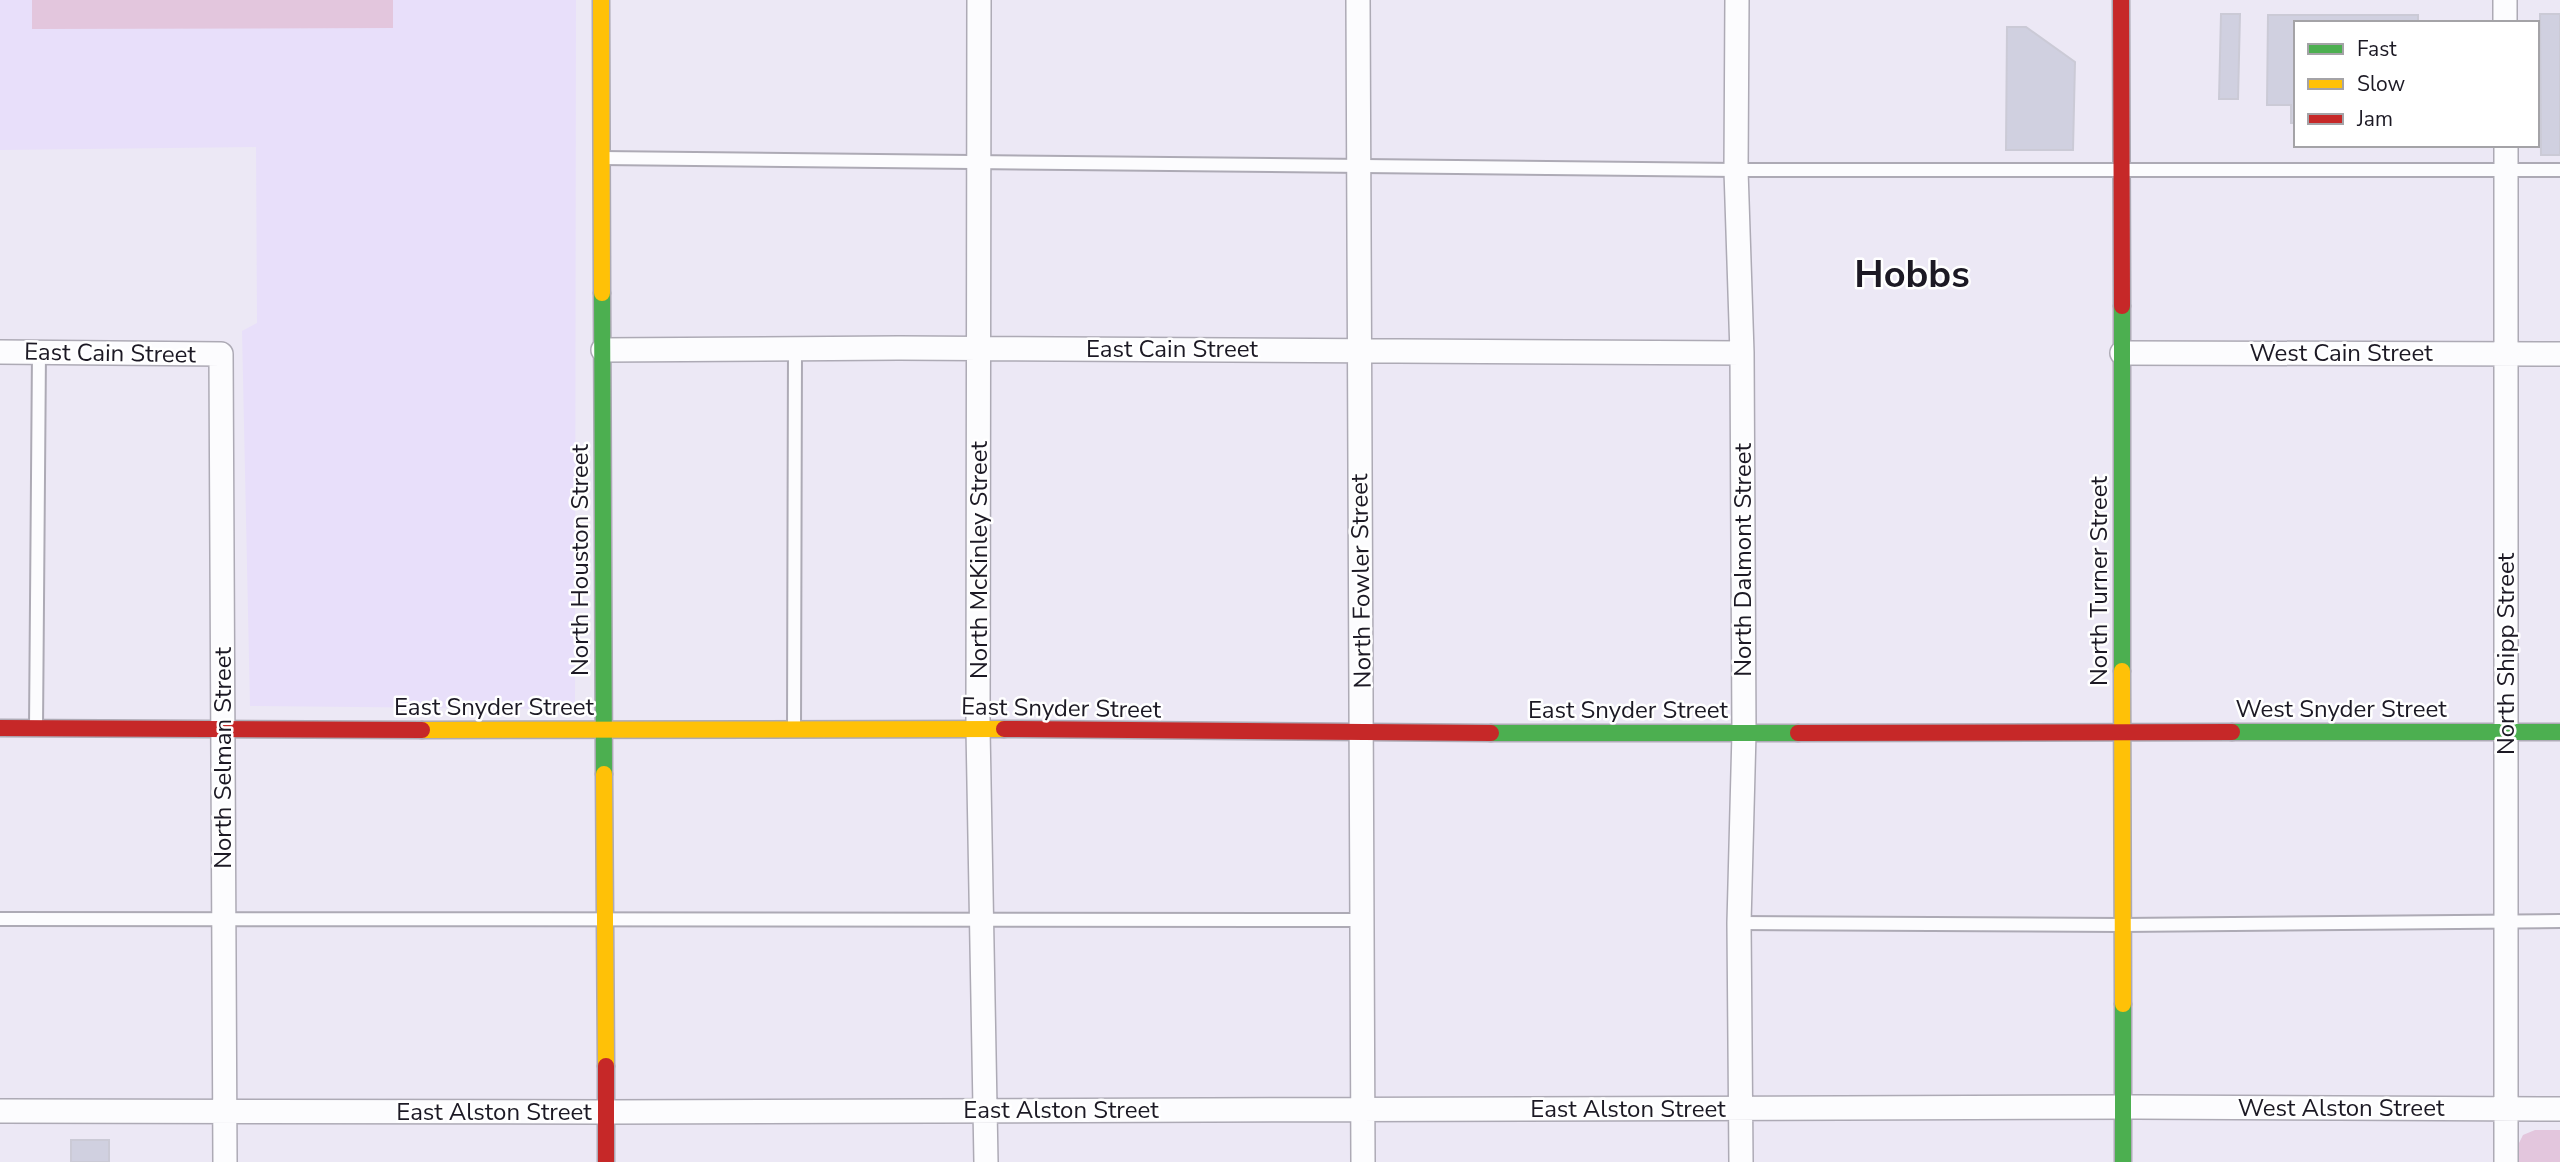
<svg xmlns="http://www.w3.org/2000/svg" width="2560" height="1162" viewBox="0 0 2560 1162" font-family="'Nunito Sans',sans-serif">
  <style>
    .built { fill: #e8dffa }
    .green { fill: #e3c6dd }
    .building { fill: #d0d0e0; stroke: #cbcad6; stroke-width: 2 }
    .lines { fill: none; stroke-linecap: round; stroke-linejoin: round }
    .lane-casing { stroke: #adaab5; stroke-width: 16 }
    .street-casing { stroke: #adaab5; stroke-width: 26 }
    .fast-casing { stroke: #adaab5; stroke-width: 19 }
    .slow-casing { stroke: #adaab5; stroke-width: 19 }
    .jam-casing { stroke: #adaab5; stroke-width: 19 }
    .lane { stroke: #fcfcfe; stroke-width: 12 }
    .street { stroke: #fcfcfe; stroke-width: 23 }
    .fast { stroke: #4caf50; stroke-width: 16 }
    .slow { stroke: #ffc107; stroke-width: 16 }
    .jam { stroke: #c62828; stroke-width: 16 }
    .labels { text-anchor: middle; stroke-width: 5; stroke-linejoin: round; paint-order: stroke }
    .street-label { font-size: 24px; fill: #1c1924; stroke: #fff }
    .town-label { font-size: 38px; font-weight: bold; fill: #1c1924; stroke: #fff }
  </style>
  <rect width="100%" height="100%" fill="#ece8f5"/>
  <path class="built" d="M0,0H576L575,709L250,706L242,331L257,323L256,147L0,150Z"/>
  <path class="green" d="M32,0H393V28L32,29Z
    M2535,1130H2560V1162H2517V1147L2523,1135Z"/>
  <path class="building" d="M2221,14H2240L2238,99H2219Z
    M2540,14H2560V155H2541Z
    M2268,15H2418V23H2296V123H2291V105H2267Z
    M2007,27H2026L2075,62L2073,150H2006Z
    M71,1140H109V1162H71Z"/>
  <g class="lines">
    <g class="lane-casing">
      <path id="lane" d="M602,158L1736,170H2560
        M36,728L39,352
        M794,730L795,348
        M0,919L1362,920
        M1739,923L2122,925L2560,921"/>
    </g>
    <g class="street-casing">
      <path id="street" d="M979,0L978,729L986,1162
        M1358,0L1363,1162
        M1737,0L1736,170L1742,353L1744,733L1739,923L1741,1162
        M2505,0V23
        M2506,145V1162
        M603,350L899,348L1742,353
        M0,352L221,354L225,1162
        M2122,353L2560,354
        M0,1111L605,1112L2136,1107L2560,1109"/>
    </g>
    <g class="fast-casing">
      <path id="fast" d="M602,293L604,774
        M2122,306V671
        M2232,732H2560
        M1491,733H1798
        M2123,1004V1162"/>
    </g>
    <g class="slow-casing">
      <path id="slow" d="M601,0L602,293
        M2122,671L2123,1004
        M422,730L1004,729
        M604,774L606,1066"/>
    </g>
    <g class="jam-casing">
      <path id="jam" d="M2121,0L2122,306
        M0,728L422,730
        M1004,729L1491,733
        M1798,733L2232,732
        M606,1066V1162"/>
    </g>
    <use href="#lane" class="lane"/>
    <use href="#street" class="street"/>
    <use href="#fast" class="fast"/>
    <use href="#slow" class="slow"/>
    <use href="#jam" class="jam"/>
  </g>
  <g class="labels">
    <g class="street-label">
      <text x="1172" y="357">East Cain Street</text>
      <text transform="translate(110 353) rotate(1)" y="8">East Cain Street</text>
      <text x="2341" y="361">West Cain Street</text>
      <text transform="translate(580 560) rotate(-90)" y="8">North Houston Street</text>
      <text transform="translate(979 560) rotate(-90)" y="8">North McKinley Street</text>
      <text transform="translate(1743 560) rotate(-90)" y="8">North Dalmont Street</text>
      <text transform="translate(1361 581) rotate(-91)" y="8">North Fowler Street</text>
      <text transform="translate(2099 581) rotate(-90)" y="8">North Turner Street</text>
      <text transform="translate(2506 654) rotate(-90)" y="8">North Shipp Street</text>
      <text x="494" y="715">East Snyder Street</text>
      <text transform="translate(1061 708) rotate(1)" y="8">East Snyder Street</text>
      <text x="2341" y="717">West Snyder Street</text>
      <text x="1628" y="718">East Snyder Street</text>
      <text transform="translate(223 758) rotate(-90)" y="8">North Selman Street</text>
      <text x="2341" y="1116">West Alston Street</text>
      <text x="1628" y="1117">East Alston Street</text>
      <text x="1061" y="1118">East Alston Street</text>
      <text x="494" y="1120">East Alston Street</text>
    </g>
    <g class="town-label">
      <text x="1912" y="287">Hobbs</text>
    </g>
  </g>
  <rect x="2294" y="21" width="245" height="126" fill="#ffffff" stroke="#a4a3a7" stroke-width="2"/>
  <rect x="2308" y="44" width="35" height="10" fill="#4caf50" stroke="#a4a3a7" stroke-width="2"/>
  <text x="2357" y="56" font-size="21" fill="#1c1924">Fast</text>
  <rect x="2308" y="79" width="35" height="10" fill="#ffc107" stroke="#a4a3a7" stroke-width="2"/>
  <text x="2357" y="91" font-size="21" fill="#1c1924">Slow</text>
  <rect x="2308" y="114" width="35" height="10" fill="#c62828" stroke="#a4a3a7" stroke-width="2"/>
  <text x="2357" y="126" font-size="21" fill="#1c1924">Jam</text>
</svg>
